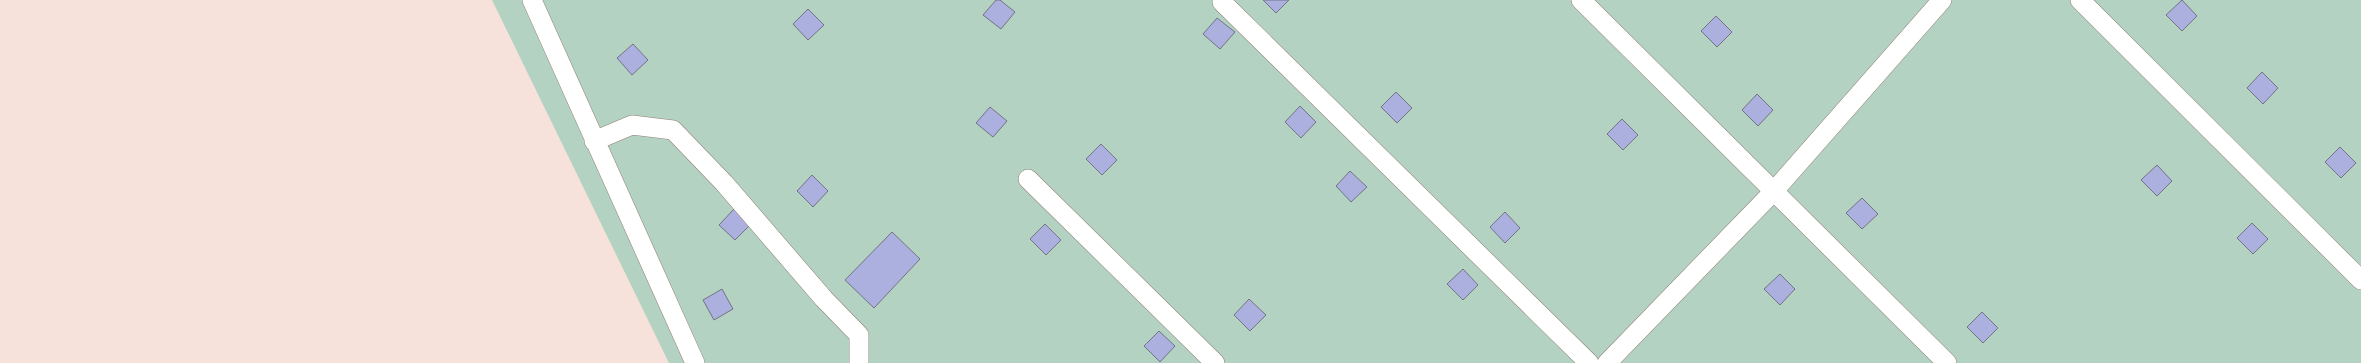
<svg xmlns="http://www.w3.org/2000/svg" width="2361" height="363" viewBox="0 0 2361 363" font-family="Merriweather,serif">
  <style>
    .green { fill: #b3d2c1 }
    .building { fill: #acb0df; stroke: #727383 }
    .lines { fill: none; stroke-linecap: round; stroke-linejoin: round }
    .lane-casing { stroke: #918078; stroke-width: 20 }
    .lane { stroke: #fff; stroke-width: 19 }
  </style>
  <rect width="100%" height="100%" fill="#f6e2da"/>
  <path class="green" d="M492,0H2361V363H669Z"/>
  <path class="building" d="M996,0H1000L1015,12L1001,29L983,15Z
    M1263,0H1289L1276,13Z
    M2182,0L2197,16L2182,31L2166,15Z
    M808,9L824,25L808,40L793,24Z
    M1716,16L1732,32L1717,47L1701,31Z
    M1217,18L1235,32L1220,49L1203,34Z
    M633,44L648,60L632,75L617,58Z
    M2262,72L2278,88L2263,104L2247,88Z
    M1396,92L1412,108L1397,123L1381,107Z
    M1757,94L1773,110L1758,126L1742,110Z
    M1300,106L1316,122L1301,138L1285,122Z
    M990,107L1007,121L993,137L976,123Z
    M1622,119L1638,135L1623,150L1607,134Z
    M1101,144L1117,160L1102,175L1086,159Z
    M2340,147L2356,163L2341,178L2325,162Z
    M2157,165L2172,181L2157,196L2141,180Z
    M1350,171L1367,187L1351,202L1336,186Z
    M812,175L828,191L813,207L797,191Z
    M1862,198L1878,214L1862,229L1846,213Z
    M734,209L750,225L735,240L719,225Z
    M1505,212L1520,228L1505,243L1490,227Z
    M2252,223L2268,239L2253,254L2237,238Z
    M1045,224L1061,240L1046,255L1030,239Z
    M892,232L920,259L874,308L845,280Z
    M1463,269L1478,285L1463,300L1447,284Z
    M1780,274L1795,289L1780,305L1764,289Z
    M722,289L733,309L714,320L703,300Z
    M1249,299L1266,315L1250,331L1234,315Z
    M1982,312L1998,328L1983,343L1967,327Z
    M1159,331L1175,346L1160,362L1144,346Z"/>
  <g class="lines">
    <g class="lane-casing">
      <path id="lane" d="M532,0L695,363
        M1581,0L1947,363
        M2080,0L2361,280
        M1222,2L1589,363
        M594,141L632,125L673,130L724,183L824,299L859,335V363
        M1028,179L1215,363
        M1607,363L1774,191L1942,0"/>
    </g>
    <use href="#lane" class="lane"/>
  </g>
</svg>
